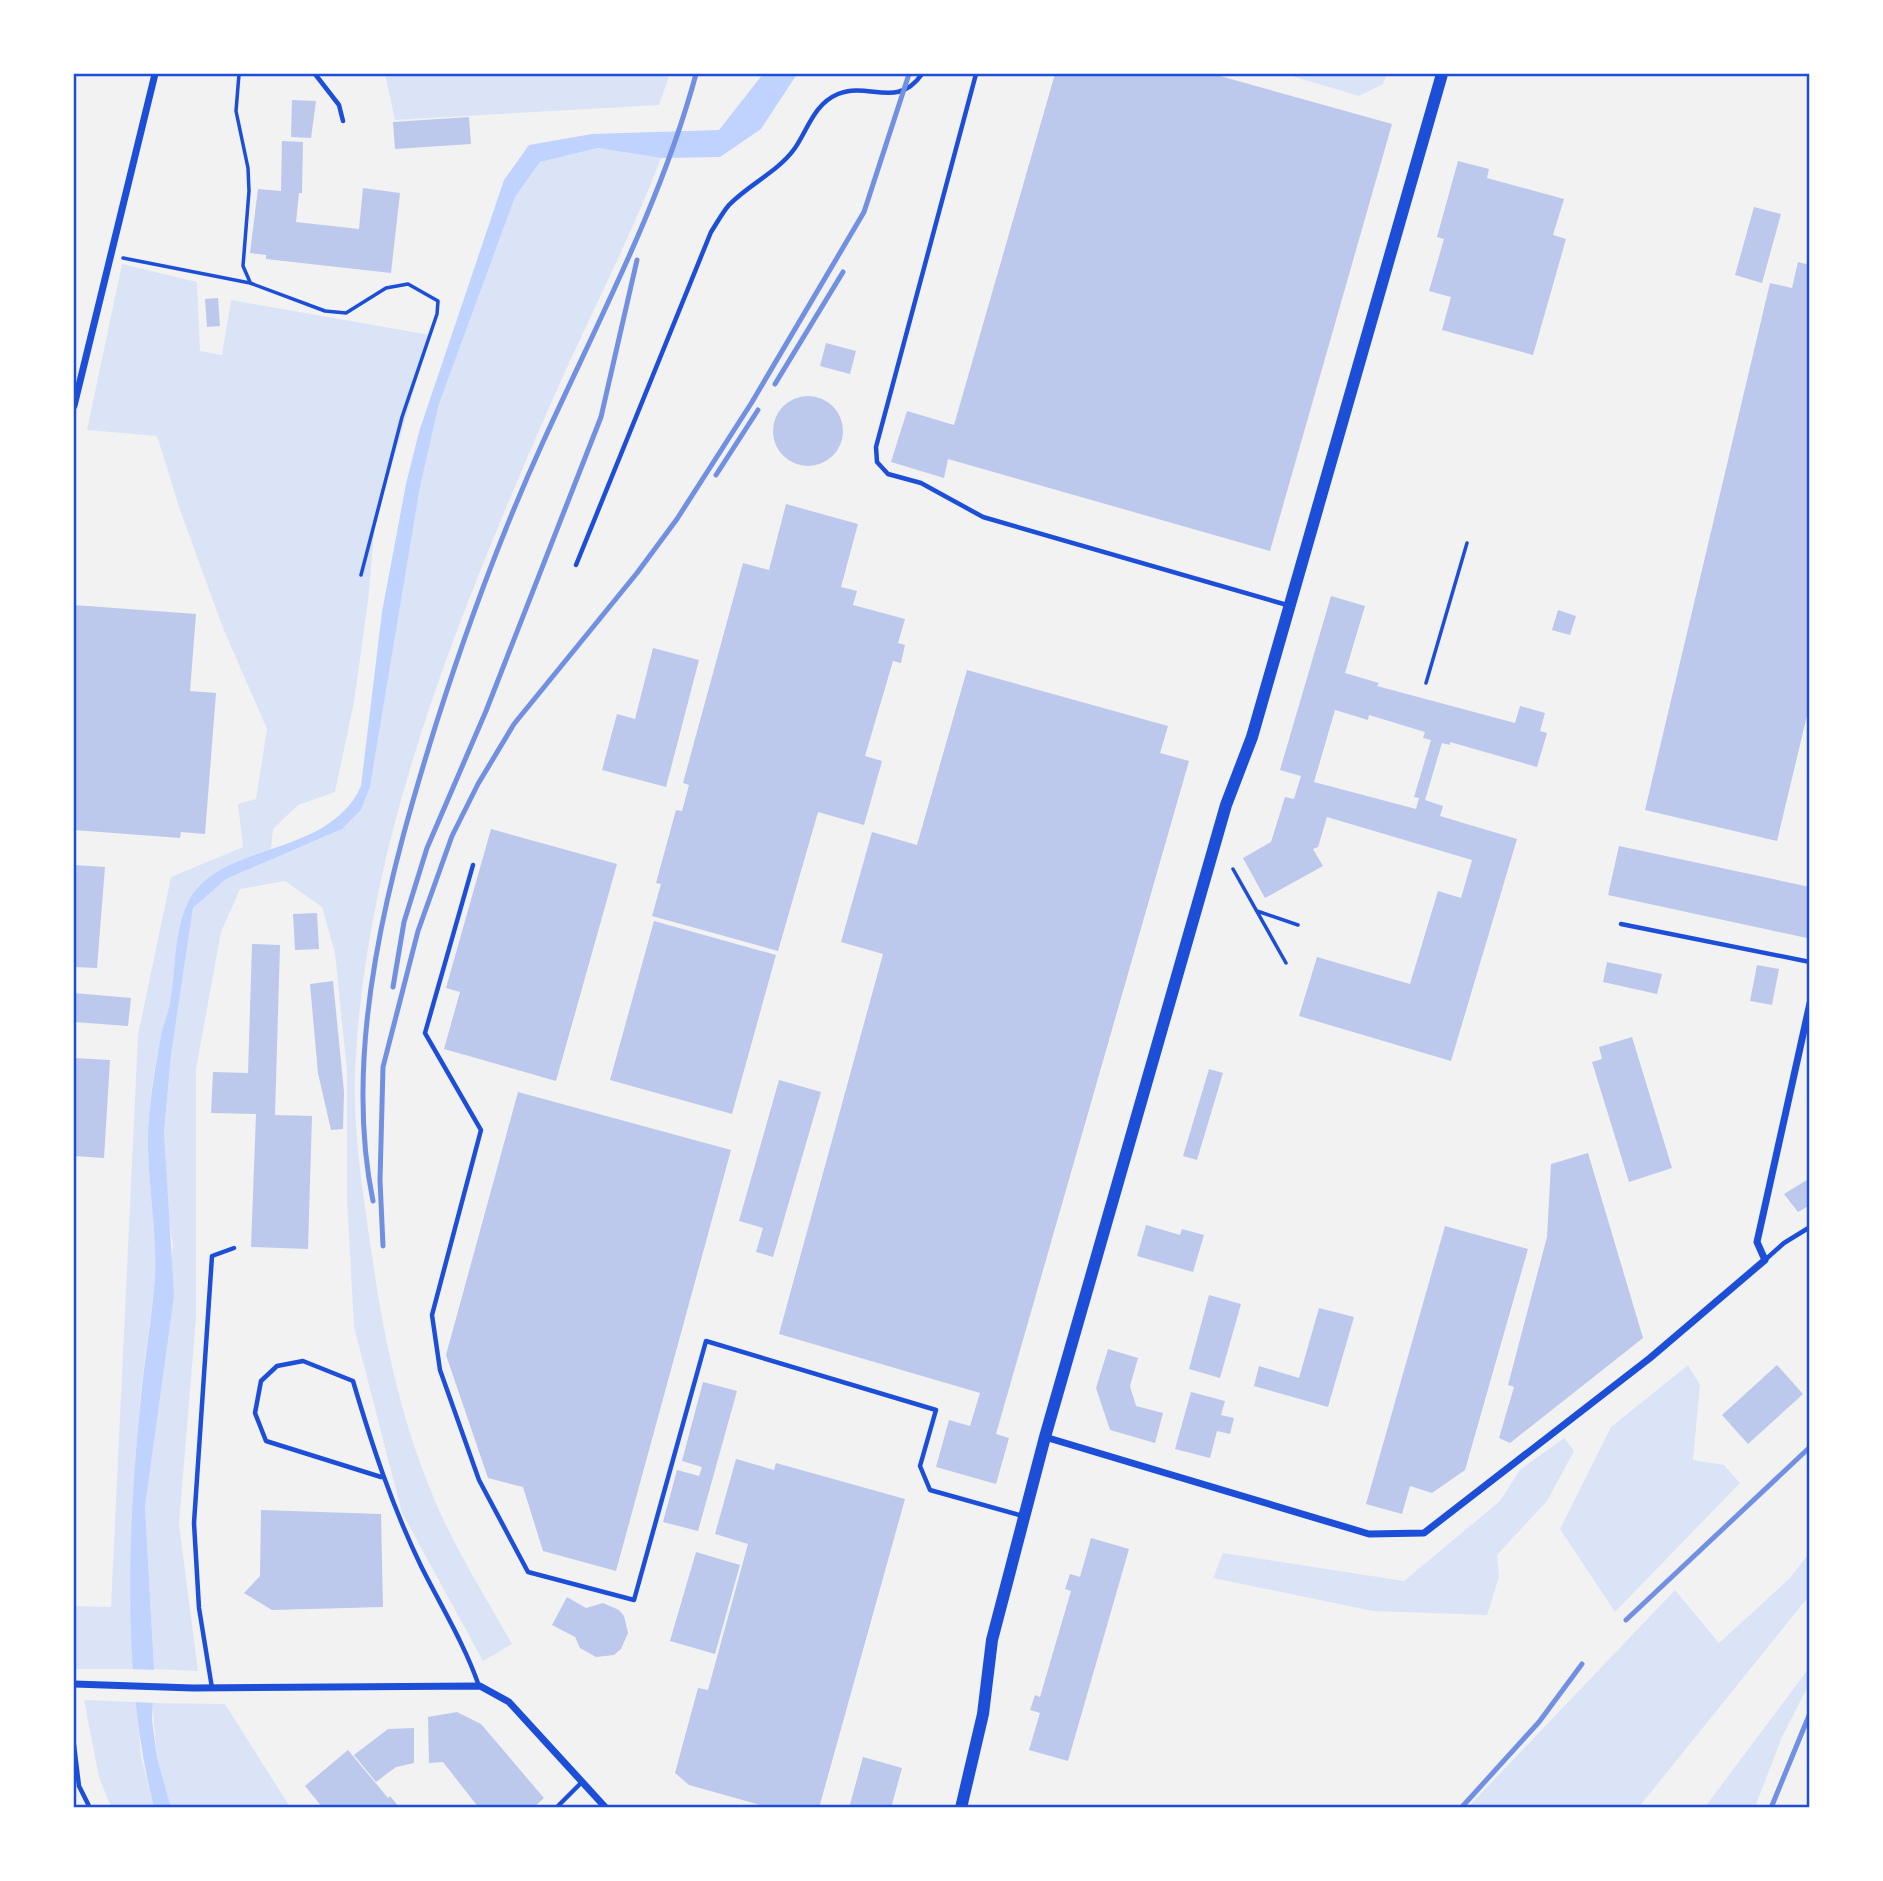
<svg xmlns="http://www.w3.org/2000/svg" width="1883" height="1881" viewBox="0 0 1883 1881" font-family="Raleway,sans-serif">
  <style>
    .green { fill: #dbe4f7 }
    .water { fill: #bfd3fe }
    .pier { fill: #f2f2f2 }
    .building { fill: #bdc9ec; fill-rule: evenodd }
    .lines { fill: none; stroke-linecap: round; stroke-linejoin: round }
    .path { stroke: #1d4ed8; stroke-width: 3.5 }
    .service { stroke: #1d4ed8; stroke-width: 4.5 }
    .minor { stroke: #1d4ed8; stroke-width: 7 }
    .secondary { stroke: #1d4ed8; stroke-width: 12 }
    .rail { stroke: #7290e2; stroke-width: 5 }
    .neatline { fill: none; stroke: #1d4ed8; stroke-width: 2.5 }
  </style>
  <rect width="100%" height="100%" fill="#f2f2f2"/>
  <path class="green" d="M385,74H670L659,105L395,120Z
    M1285,74H1387L1383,84L1359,96Z
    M598,148L661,158C629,242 587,321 551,403C459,614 365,840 355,1073C353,1136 364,1200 373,1262C384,1339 401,1418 431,1491C452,1544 484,1594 512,1644L483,1661L402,1513L354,1327L347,1199V1071L335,953L322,907L285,881L240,889L221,932L196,1069V1318L179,1524L198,1671L154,1669L145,1506L173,1244L167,1212L164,1133L171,1055L193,908L226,879L342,829L361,810L370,787L420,487L439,404L515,197L540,162Z
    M122,264L197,282L200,351L222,355L231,300L430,335L375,522L368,601L354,702L335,792L298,805L273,829L271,850C249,859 217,867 201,886C177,914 176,962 172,996C170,1008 165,1020 162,1032C154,1068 147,1110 148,1147C149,1191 158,1235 155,1279C151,1319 144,1359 140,1400C133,1489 128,1580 135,1669H74V1606L111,1607L138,1035L171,877L243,847L238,804L256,799L267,729L223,628L180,510L157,436L87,430Z
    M1688,1365L1700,1385L1693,1460L1724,1465L1740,1483L1615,1612L1560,1529L1611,1427Z
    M1564,1438L1574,1451L1547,1501L1497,1555L1499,1577L1487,1615L1373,1611L1213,1578L1223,1553L1404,1581L1500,1501L1520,1470Z
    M1809,1553V1596L1639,1807H1468L1675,1590L1719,1643L1790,1578Z
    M1809,1668V1684L1782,1737L1755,1807H1705Z
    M84,1700L136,1702L141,1756L154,1807H111L99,1777Z
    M152,1703L225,1704L290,1807H171L157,1758Z"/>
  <path class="water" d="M763,74H797L761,129L720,157L661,158L598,148L540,162L515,197L439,404L420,487L370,787L361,810L342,829L226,879L193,908L171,1055L164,1133L174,1296L145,1506L154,1669L152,1720L157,1758L171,1807H154C121,1681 128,1526 141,1396C145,1356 152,1317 155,1277C157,1234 149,1191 148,1147C147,1111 155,1070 161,1035C164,1022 170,1009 171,996C176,968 174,935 186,907C213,840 329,860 361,786L382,612L406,484L419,432L504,180L529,145L592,134L719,130Z"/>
  <path class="pier" d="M131,1669L158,1670L156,1703L133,1702Z"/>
  <path class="building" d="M1055,74H1213L1392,124L1270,551L948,459L944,478L891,462L907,411L954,425Z
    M292,100L316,101L311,138L291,137Z
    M469,117L471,144L395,149L393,122Z
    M282,141L303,142L302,193H299L296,222L359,229L363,188L400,193L391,273L266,259V255L250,253L258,189L281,191Z
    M1458,161L1489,169L1487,178L1564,199L1553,235L1566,239L1533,355L1442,330L1451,297L1429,291L1444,239L1437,237Z
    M1754,207L1781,214L1762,283L1735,275Z
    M1798,262L1810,265V703L1777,841L1645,810L1770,283L1792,288Z
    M218,298L220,326L207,327L205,299Z
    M826,343L856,351L850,374L820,366Z
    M773 431a35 35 0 1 1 70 0a35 35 0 1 1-70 0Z
    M786,504L858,524L841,587L857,591L853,605L905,619L898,643L905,645L901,663L893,661L865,756L882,761L864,825L818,812L778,951L652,916L661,884L656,883L676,810L682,811L689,785L683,783L743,563L769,570Z
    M1331,596L1365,606L1345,673L1379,683L1377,686L1515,723L1520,706L1545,713L1540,731L1547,733L1537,767L1450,742V745L1442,743L1425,800L1443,806L1440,816L1517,839L1451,1061L1299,1016L1317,957L1410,984L1438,891L1461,898L1472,860L1327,817L1318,847L1313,849L1323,866L1265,898L1243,858L1271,842L1285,797L1294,799L1301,776L1280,770ZM1335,710L1368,720L1369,715L1425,732L1423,738L1431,740L1414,797L1419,798L1416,809L1314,782Z
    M74,605L196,614L190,691L216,693L205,834L181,832L180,838L74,830Z
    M1558,610L1576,616L1570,635L1552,630Z
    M653,648L699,660L666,787L602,770L617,714L635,719Z
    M967,670L1168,726L1160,753L1189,761L996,1434L1009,1438L996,1484L936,1467L949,1420L970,1426L980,1393L779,1334L883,954L841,942L872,832L917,845Z
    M491,829L617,864L556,1081L444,1049L460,992L446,988Z
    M1619,846L1810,887L1807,938L1608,895Z
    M74,865L105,867L97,968L74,967Z
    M317,913L319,949L295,950L293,914Z
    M654,921L776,955L732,1114L610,1080Z
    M252,944L280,945L275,1115L312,1116L308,1249L251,1247L256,1114L211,1113L213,1072L248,1073Z
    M1607,962L1662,974L1657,994L1603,982Z
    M1757,965L1779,969L1772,1005L1750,1001Z
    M333,981L344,1092L343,1129L331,1130L318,1073L310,984Z
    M74,993L131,998L128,1026L74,1022Z
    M1632,1037L1672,1168L1629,1182L1592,1062L1602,1059L1599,1047Z
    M74,1058L110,1060L104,1158L74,1156Z
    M1209,1069L1223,1073L1197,1160L1183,1156Z
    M779,1080L821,1092L773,1257L756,1252L763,1228L739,1221Z
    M518,1092L731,1150L616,1571L543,1551L523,1487L488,1478L446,1355Z
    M1588,1153L1643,1338L1510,1443L1499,1438L1514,1387L1508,1385L1547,1237L1551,1164Z
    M1810,1178V1205L1798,1212L1784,1194Z
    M1146,1225L1180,1235L1182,1229L1204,1235L1193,1272L1137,1256Z
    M1445,1226L1528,1249L1465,1470L1432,1493L1410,1486L1402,1514L1366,1504Z
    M1209,1295L1241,1304L1220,1378L1189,1369Z
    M1319,1308L1354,1317L1328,1407L1254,1386L1259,1366L1299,1378Z
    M1108,1349L1138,1358L1130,1386L1136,1406L1163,1413L1155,1443L1110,1430L1096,1388Z
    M1777,1365L1803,1394L1748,1444L1722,1415Z
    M703,1382L737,1391L698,1531L663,1522L677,1470L699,1476L702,1467L682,1461Z
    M1191,1392L1225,1401L1221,1415L1234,1418L1230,1434L1217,1431L1210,1458L1175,1449Z
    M736,1459L774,1470L776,1463L905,1499L819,1808H771L689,1785L675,1773L698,1688L708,1690L748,1544L715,1534Z
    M261,1510L381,1514L383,1607L272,1610L244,1593L260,1576Z
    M1091,1538L1129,1549L1068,1761L1029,1750L1040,1713L1030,1710L1035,1695L1040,1697L1071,1591L1065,1589L1070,1574L1080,1577Z
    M696,1552L740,1565L715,1654L670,1641Z
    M567,1597L586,1608L603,1603L619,1610L624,1616L628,1633L621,1649L614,1655L596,1657L580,1648L575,1637L552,1625Z
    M457,1712L481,1724L544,1798L533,1808H479L443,1762L429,1763L428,1717Z
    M414,1728V1763L396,1767L376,1782L354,1755L388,1729Z
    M348,1750L388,1798L390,1796L400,1808H323L305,1786Z
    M863,1757L902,1768L891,1808H849Z"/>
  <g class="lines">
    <path class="path" d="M239,74L236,111L248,168L249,191L243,266L250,282
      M123,258L250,283L325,311L346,313L386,288L408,284L438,301L437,314L402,417L361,575
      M1426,683L1467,543
      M1233,869L1286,963
      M1257,911L1298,925"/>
    <path class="service" d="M315,74L339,105L343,121
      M976,74L876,447L877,462L888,474L921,483L983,517L1287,605
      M576,565L711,232C717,223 722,213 729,205C749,184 778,172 795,148C808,129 814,104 838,94C869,81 897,110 922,74
      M473,865L425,1033L481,1130L432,1315L440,1370L479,1480L528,1572L634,1600L706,1341L936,1410L920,1466L930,1490L1023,1516
      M1621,924L1810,962
      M1765,1260L1784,1243L1810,1227
      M381,1477L266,1441L255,1413L261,1381L277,1366L303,1361L353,1381C372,1445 392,1506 421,1566C441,1606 464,1643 479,1686
      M212,1688L199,1608L194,1523L212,1256L234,1248
      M74,1745L79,1786L90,1808
      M556,1808L581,1783"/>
    <path class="minor" d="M74,406L155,74
      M1045,1437L1369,1534L1424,1533L1650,1358L1765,1260L1757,1242L1810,1003
      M74,1684L193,1688L480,1686L509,1702L606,1808"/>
    <path class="secondary" d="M961,1808L983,1714L992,1640L1045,1437L1226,805L1252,737L1442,74"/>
    <path class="rail" d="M775,384L843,272
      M716,475L758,410
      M393,987L404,922L427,848L486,711L601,417L637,260
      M373,1201C341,1046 391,868 437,721C467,627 502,532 543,442C598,321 661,203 696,74
      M383,1246L380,1180L383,1067L418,931L452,836L478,784L514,724L637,573L677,519L752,402L864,212L909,74
      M1626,1620L1810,1447
      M1461,1808L1539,1722L1582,1664
      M1771,1808L1810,1713"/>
  </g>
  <rect width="1883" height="1881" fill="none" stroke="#ffffff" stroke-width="150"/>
  <rect x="75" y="75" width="1733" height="1731" class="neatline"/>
</svg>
